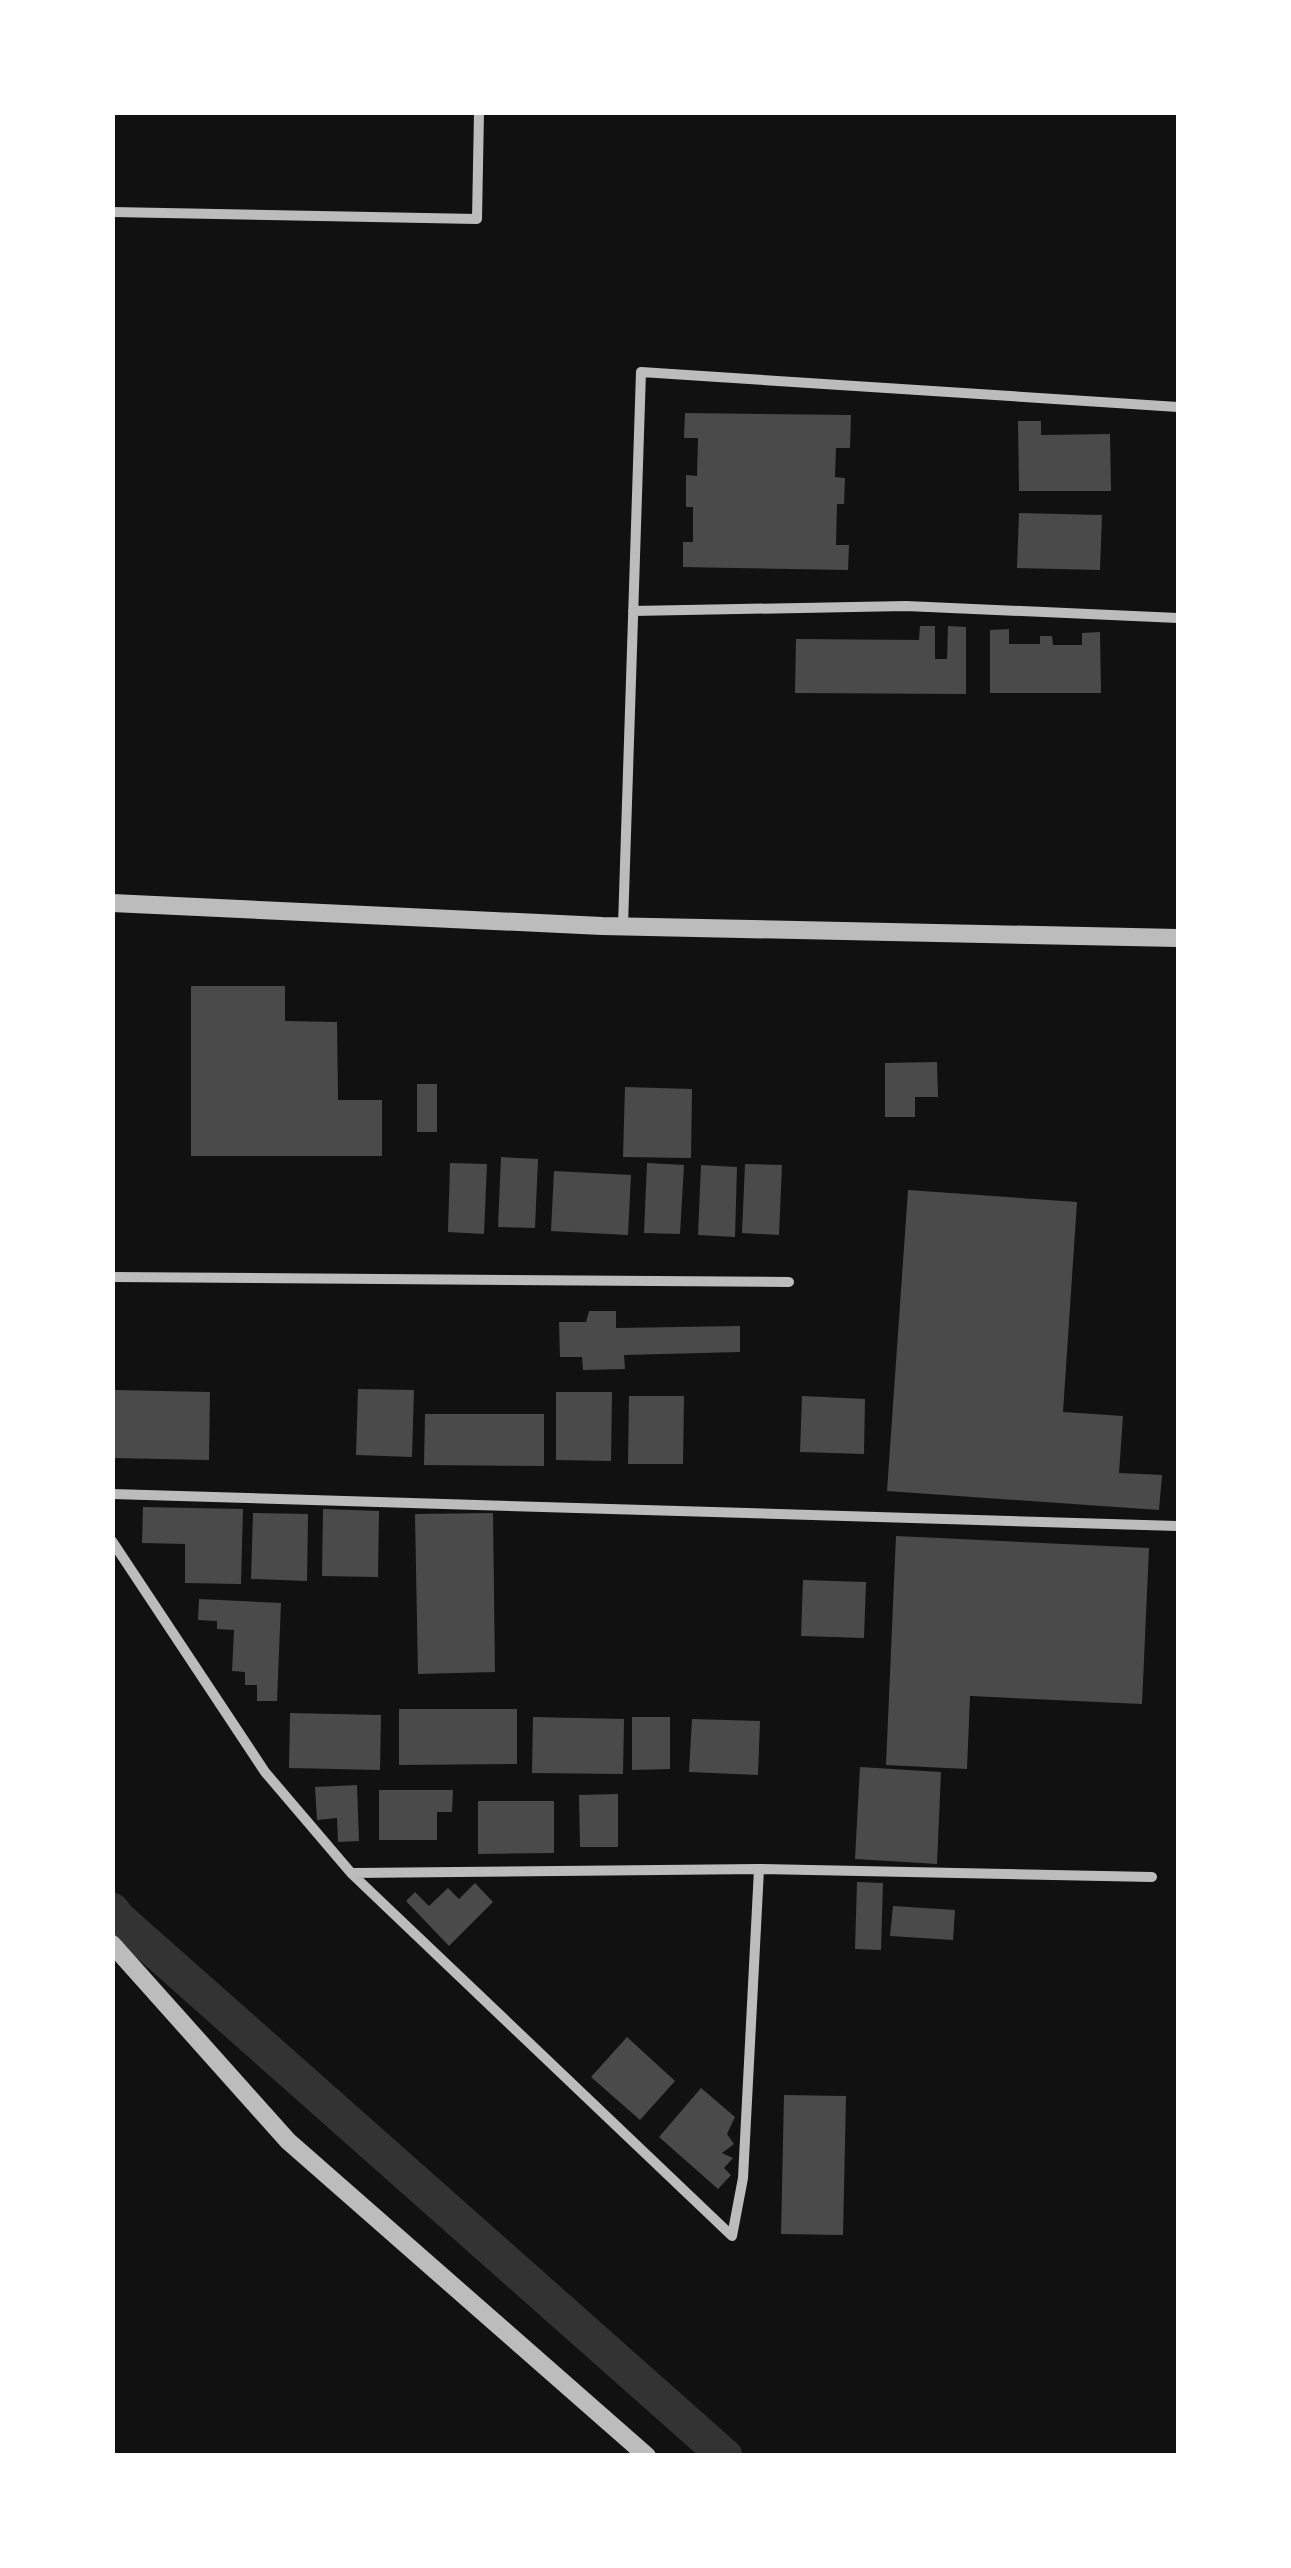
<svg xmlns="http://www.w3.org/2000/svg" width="1291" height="2568" viewBox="0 0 1291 2568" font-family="'IBM Plex Sans',sans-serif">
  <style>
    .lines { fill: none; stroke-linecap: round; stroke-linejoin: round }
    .canal { stroke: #333; stroke-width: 35 }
    .building { fill: #4a4a4a }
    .minor { stroke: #bcbcbc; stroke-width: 10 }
    .tertiary { stroke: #bcbcbc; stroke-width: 18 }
  </style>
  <rect width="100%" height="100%" fill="#111"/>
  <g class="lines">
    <path class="canal" d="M112,1910L118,1918L725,2456"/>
  </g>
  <path class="building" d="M685,413L851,415L850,448H836L835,477L845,478L844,504H837L836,545H849L848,570L683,567V542H693V507H686V475L697,476L698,438H684Z
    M1018,421H1041V435L1110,434L1111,491H1019Z
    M1019,513L1102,515L1100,570L1017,568Z
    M920,626H935V659H947L948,626L966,627V694L795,693L796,639L919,640Z
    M1009,629V644H1040V636H1052L1053,645H1082V633L1100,632L1101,693H990V630Z
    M191,986H285V1021L337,1022L338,1100H382V1156H191Z
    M937,1062L938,1097H915V1117H885V1063Z
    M417,1084H437V1132H417Z
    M625,1087L692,1089L691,1158L623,1157Z
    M501,1157L538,1159L535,1228L498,1227Z
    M450,1163L487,1164L484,1234L448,1232Z
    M647,1163L684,1165L680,1234L644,1233Z
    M745,1164L782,1165L779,1235L742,1233Z
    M701,1165L737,1167L735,1237L698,1235Z
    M554,1171L631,1175L628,1235L551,1231Z
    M908,1190L1077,1202L1063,1412L1123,1416L1119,1473L1162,1475L1159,1510L887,1491Z
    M589,1311H616V1328L740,1326V1352L624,1355L625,1369L583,1370L582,1357H560L559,1322H586Z
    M358,1389L414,1390L412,1457L356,1455Z
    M113,1390L210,1392L209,1460L112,1458Z
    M556,1392H612L611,1461L556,1460Z
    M629,1396H684L683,1464H628Z
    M802,1396L865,1399L864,1454L800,1452Z
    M425,1414H544V1466L424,1465Z
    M143,1507L243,1509L241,1584L185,1583V1544L142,1543Z
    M323,1509L379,1511L378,1577L322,1576Z
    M253,1513L308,1514L307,1581L251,1579Z
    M493,1513L495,1672L418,1674L415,1514Z
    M896,1536L1149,1548L1142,1704L970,1696L967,1769L886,1765Z
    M803,1580L866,1582L864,1638L801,1636Z
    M199,1599L281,1603L277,1701H257V1685H245V1672L232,1671L234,1630L217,1629V1621L198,1620Z
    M399,1709H517V1764L399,1765Z
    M290,1713L381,1715L380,1770L289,1768Z
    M533,1717L624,1719L623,1774L532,1773Z
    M632,1717H670V1769L632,1770Z
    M692,1719L760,1721L758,1775L689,1772Z
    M860,1767L941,1772L937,1864L855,1859Z
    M357,1785L359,1841L338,1842L337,1818L317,1820L315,1787Z
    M379,1790H453L452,1812H437V1840H379Z
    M618,1794V1847H580L579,1795Z
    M478,1801H554V1853L478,1854Z
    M857,1882L883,1883L881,1950L855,1949Z
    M475,1883L493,1902L449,1946L406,1901L415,1892L429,1906L448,1888L459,1899Z
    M893,1906L955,1910L953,1940L890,1936Z
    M627,2037L675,2081L640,2120L591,2077Z
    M701,2088L735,2117L727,2134L734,2144L722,2153L733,2158L724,2168L731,2175L718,2189L659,2137Z
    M784,2095L846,2096L843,2235L781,2234Z"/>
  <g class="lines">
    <path class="minor" d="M112,212L477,219L479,112
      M633,611L906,606L1178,618
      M623,926L641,372L1178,407
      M112,1277L789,1282
      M112,1494L1178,1526
      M112,1541L265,1772L352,1874L732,2236L743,2178L759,1869
      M353,1873L759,1869L1152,1877"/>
    <path class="tertiary" d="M112,903L602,926L1178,938
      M112,1944L288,2141L647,2456"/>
  </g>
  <rect width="1291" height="2568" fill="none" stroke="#ffffff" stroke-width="230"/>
</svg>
